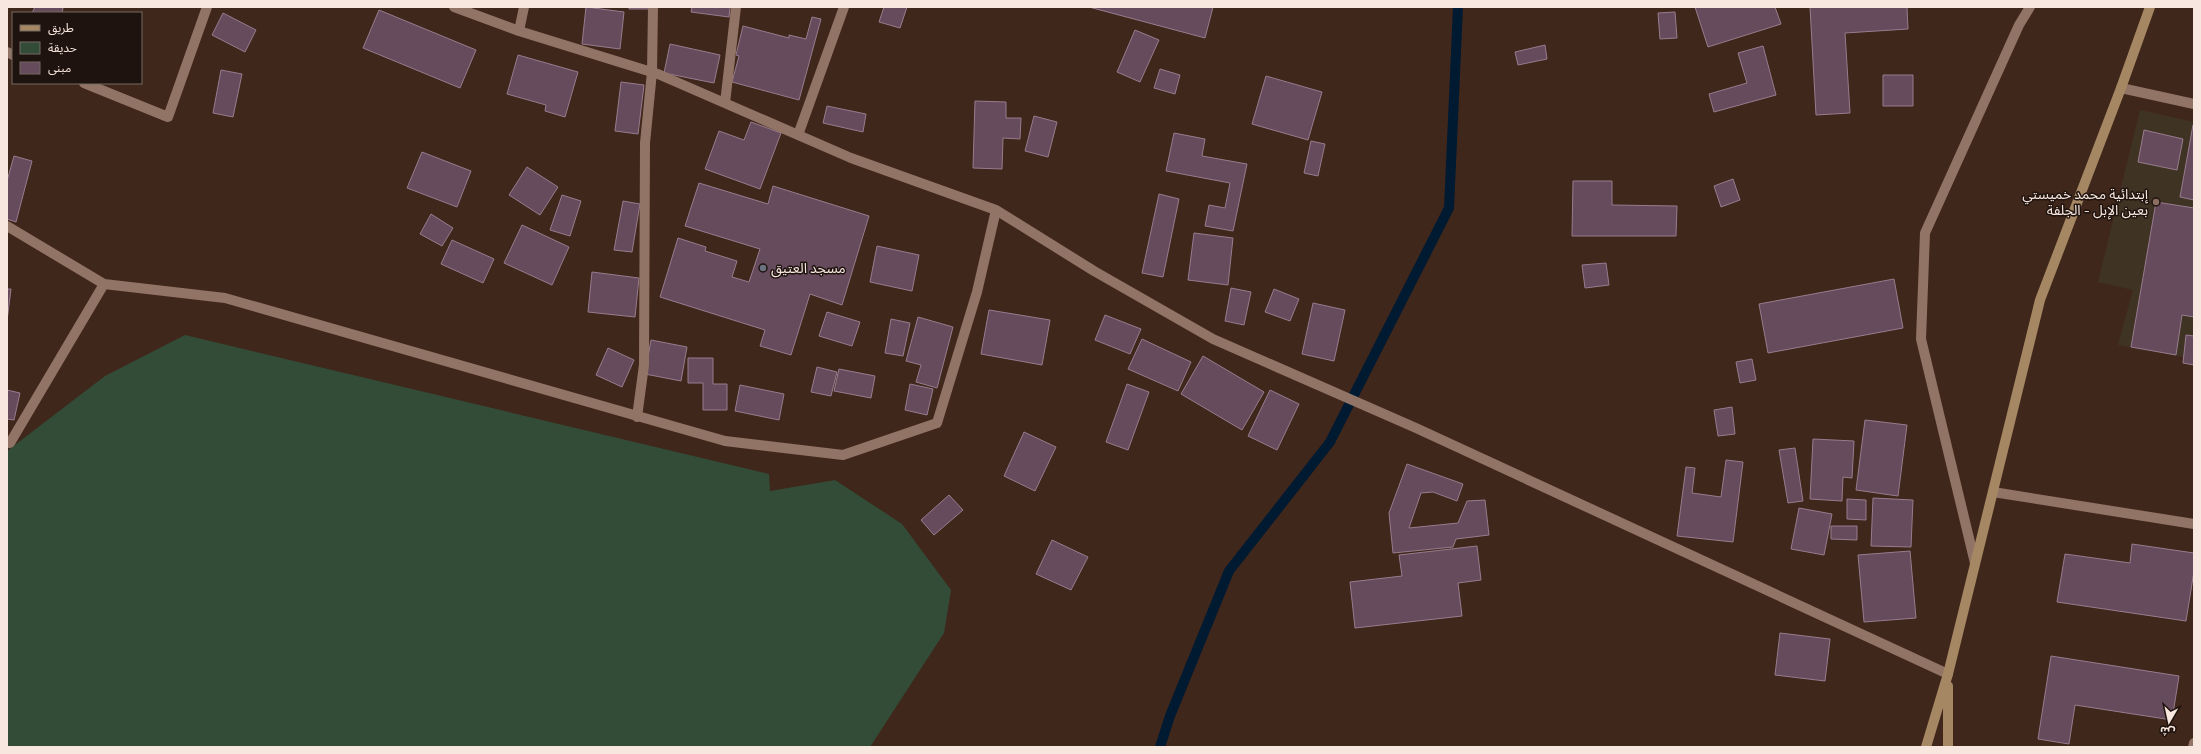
<svg xmlns="http://www.w3.org/2000/svg" width="2201" height="754" viewBox="0 0 2201 754" font-family="'Titillium Web','Noto Sans Arabic',sans-serif">
  <style>
    .education { fill: #3f3424 }
    .green { fill: #324c38 }
    .lines { fill: none; stroke-linecap: round; stroke-linejoin: round }
    .stream { stroke: #001a32; stroke-width: 10 }
    .building { fill: #654b5c; stroke: #987c8e }
    .street { stroke: #927466; stroke-width: 10 }
    .secondary { stroke: #a58863; stroke-width: 10 }
    .education-dot { fill: #8d6e63; stroke: #1e130e; stroke-width: 1.5 }
    .worship-dot { fill: #6b7280; stroke: #1e130e; stroke-width: 1.5 }
    .labels { text-anchor: middle; stroke-width: 3; stroke-linejoin: round; paint-order: stroke }
    .poi-label { font-size: 14px; fill: #f8e7df; stroke: #1e130e; text-anchor: end }
  </style>
  <rect width="100%" height="100%" fill="#40271b"/>
  <path class="education" d="M2140,110L2194,122V359L2118,345L2133,290L2098,282Z"/>
  <path class="green" d="M185,335L769,474L770,491L835,480L902,524L951,590L944,633L870,747H7V451L105,376Z"/>
  <g class="lines">
    <path class="stream" d="M1160,747L1170,716L1229,571L1330,442L1449,208L1458,7"/>
  </g>
  <path class="building" d="M35,7H60L63,8L62,13H32Z
    M586,7L624,12L620,49L582,44Z
    M629,7H651V9H629Z
    M692,7H730L729,17L691,12Z
    M884,7H907L900,28L879,22Z
    M1089,7H1213L1205,38Z
    M1695,7H1775L1781,24L1708,47Z
    M1810,7H1907L1908,29L1845,33L1850,113L1816,115Z
    M379,10L476,50L460,88L363,48Z
    M1675,12L1677,38L1660,39L1658,13Z
    M223,13L256,30L245,52L212,35Z
    M812,17L821,19L799,100L732,82L739,56L736,55L743,26L789,38V35L806,39Z
    M1135,30L1159,40L1140,82L1117,72Z
    M670,44L720,55L714,83L664,73Z
    M1545,45L1547,59L1518,65L1515,52Z
    M1763,46L1776,95L1714,112L1709,94L1747,83L1738,53Z
    M518,55L578,72L565,117L545,111L546,105L507,94Z
    M1160,69L1180,75L1175,94L1154,88Z
    M221,70L242,74L233,117L213,113Z
    M1883,75H1913V106H1883Z
    M1266,76L1322,92L1308,140L1252,124Z
    M621,82L644,85L638,134L615,131Z
    M975,101L1006,102V118H1021L1020,139L1003,138L1002,169L973,168Z
    M827,106L866,114L863,132L823,123Z
    M1034,116L1057,122L1048,157L1025,151Z
    M751,122L781,133L760,189L705,169L719,131L744,140Z
    M2193,125L2194,126V200L2180,197Z
    M2144,130L2183,139L2177,170L2138,162Z
    M1174,133L1205,139L1202,156L1247,164L1233,231L1205,226L1209,205L1225,208L1230,183L1166,171Z
    M1311,141L1325,144L1318,176L1304,173Z
    M422,152L471,171L457,207L407,188Z
    M14,156L32,161L16,222L7,219V181Z
    M527,167L558,187L540,215L509,195Z
    M1733,179L1740,200L1721,207L1714,186Z
    M1573,181H1612V205L1677,206L1676,236H1572Z
    M699,183L768,204L773,186L869,216L842,305L810,294L791,355L760,346L765,330L660,297L678,238L706,247L705,251L737,261L732,277L749,282L760,249L685,226Z
    M1159,194L1179,199L1163,277L1142,273Z
    M562,195L581,201L570,236L550,230Z
    M623,201L640,204L632,252L614,250Z
    M2156,202L2194,208V317L2182,315L2176,355L2131,347Z
    M431,214L453,228L442,246L420,234Z
    M522,225L569,247L552,285L504,263Z
    M1194,233L1233,238L1228,285L1188,280Z
    M452,240L494,259L483,283L441,264Z
    M877,246L919,255L912,291L870,282Z
    M1606,263L1609,285L1585,288L1582,265Z
    M592,272L639,278L635,317L588,312Z
    M1894,279L1903,328L1768,353L1759,304Z
    M1231,288L1251,292L1244,325L1225,321Z
    M7,289H11L7,321Z
    M1274,289L1299,299L1290,321L1265,312Z
    M1313,303L1345,310L1334,361L1302,354Z
    M989,310L1050,320L1042,365L981,354Z
    M827,312L860,322L852,346L819,336Z
    M1105,315L1141,329L1130,354L1095,340Z
    M918,317L953,327L937,388L916,382L921,365L906,361Z
    M891,319L910,323L903,356L885,353Z
    M2186,335L2194,336V365L2183,363Z
    M1142,339L1191,362L1178,391L1128,369Z
    M651,340L687,347L681,381L645,374Z
    M608,348L634,360L622,387L596,375Z
    M1203,356L1264,392L1242,430L1181,394Z
    M688,358H713V384H727V410H703V383H688Z
    M1752,359L1756,380L1740,383L1736,362Z
    M817,367L837,372L831,396L811,392Z
    M839,369L875,376L871,398L834,391Z
    M910,384L933,389L927,415L905,410Z
    M1127,384L1149,392L1128,450L1106,442Z
    M740,385L784,394L779,420L735,411Z
    M7,390L20,393L14,420L7,419Z
    M1270,390L1299,404L1277,450L1248,436Z
    M1732,407L1735,434L1718,436L1714,410Z
    M1865,420L1907,425L1898,496L1856,490Z
    M1024,432L1056,447L1035,491L1004,476Z
    M1813,439L1854,441L1852,478L1843,477L1842,501L1810,499Z
    M1795,448L1803,501L1788,503L1779,450Z
    M1726,460L1743,462L1733,542L1677,536L1686,467L1695,468L1692,493L1721,497Z
    M1407,464L1463,484L1457,501L1433,492L1421,493L1409,528L1458,523L1467,501L1485,500L1489,535L1456,539L1453,547L1393,553L1389,513Z
    M949,495L963,510L934,535L921,520Z
    M1873,498L1913,500L1911,547L1871,546Z
    M1847,499L1866,500V520L1847,519Z
    M1799,508L1832,514L1824,555L1791,549Z
    M1831,526H1857V540L1831,539Z
    M1052,540L1088,557L1071,590L1036,574Z
    M2132,544L2194,553V571L2186,621L2057,602L2065,554L2130,563Z
    M1477,546L1481,580L1458,583L1462,616L1355,628L1350,582L1402,576L1399,555Z
    M1910,551L1916,618L1864,622L1858,555Z
    M1780,633L1830,639L1825,681L1775,675Z
    M2051,656L2179,676L2172,720L2075,705L2069,744L2038,739Z"/>
  <g class="lines">
    <path class="street" d="M454,7L519,31L658,74L851,158L996,210L1094,271L1213,339L1416,428L1948,674
      M519,31L524,7
      M7,52L13,55
      M84,83L168,117L207,7
      M2121,88L2194,104
      M725,103L736,7
      M798,135L844,7
      M7,226L104,284
      M637,417L644,365L645,143L652,72L653,7
      M7,443H10L104,284L225,298L725,441L843,455L937,423L977,292L996,210
      M1993,492L2194,524
      M1975,563L1921,339L1925,233L2019,25L2030,7
      M2193,747L2194,743"/>
    <path class="secondary" d="M1926,747L1948,674L2040,300L2121,88L2150,7
      M1948,747V686"/>
  </g>
  <circle class="education-dot" cx="2156" cy="202" r="4"/>
  <circle class="worship-dot" cx="763" cy="268" r="4"/>
  <g class="labels">
    <g class="poi-label">
      <text x="2148" y="199">إبتدائية محمد خميستي<tspan x="2148" dy="16">بعين الإبل - الجلفة</tspan></text>
      <text x="771" y="273" text-anchor="start">مسجد العتيق</text>
    </g>
  </g>
  <rect width="2201" height="754" fill="none" stroke="#f8e7df" stroke-width="16"/>
  <rect x="12" y="12" width="130" height="72" fill="#1e130e" stroke="#756862"/>
  <rect x="20" y="25" width="20" height="6" fill="#a58863" stroke="#756862"/>
  <text x="48" y="32" font-size="12" fill="#f8e7df">طريق</text>
  <rect x="20" y="42" width="20" height="12" fill="#324c38" stroke="#756862"/>
  <text x="48" y="52" font-size="12" fill="#f8e7df">حديقة</text>
  <rect x="20" y="62" width="20" height="12" fill="#654b5c" stroke="#756862"/>
  <text x="48" y="72" font-size="12" fill="#f8e7df">مبنى</text>
  <g transform="translate(2169 722) rotate(189)" stroke="#1e130e" stroke-width="3" paint-order="stroke">
  <path d="M0-3L7 15L0 10L-7 15Z" fill="#f8e7df"/>
  <text y="-6" font-size="11" font-weight="bold" text-anchor="middle" fill="#f8e7df">ش</text>
  </g>
</svg>
